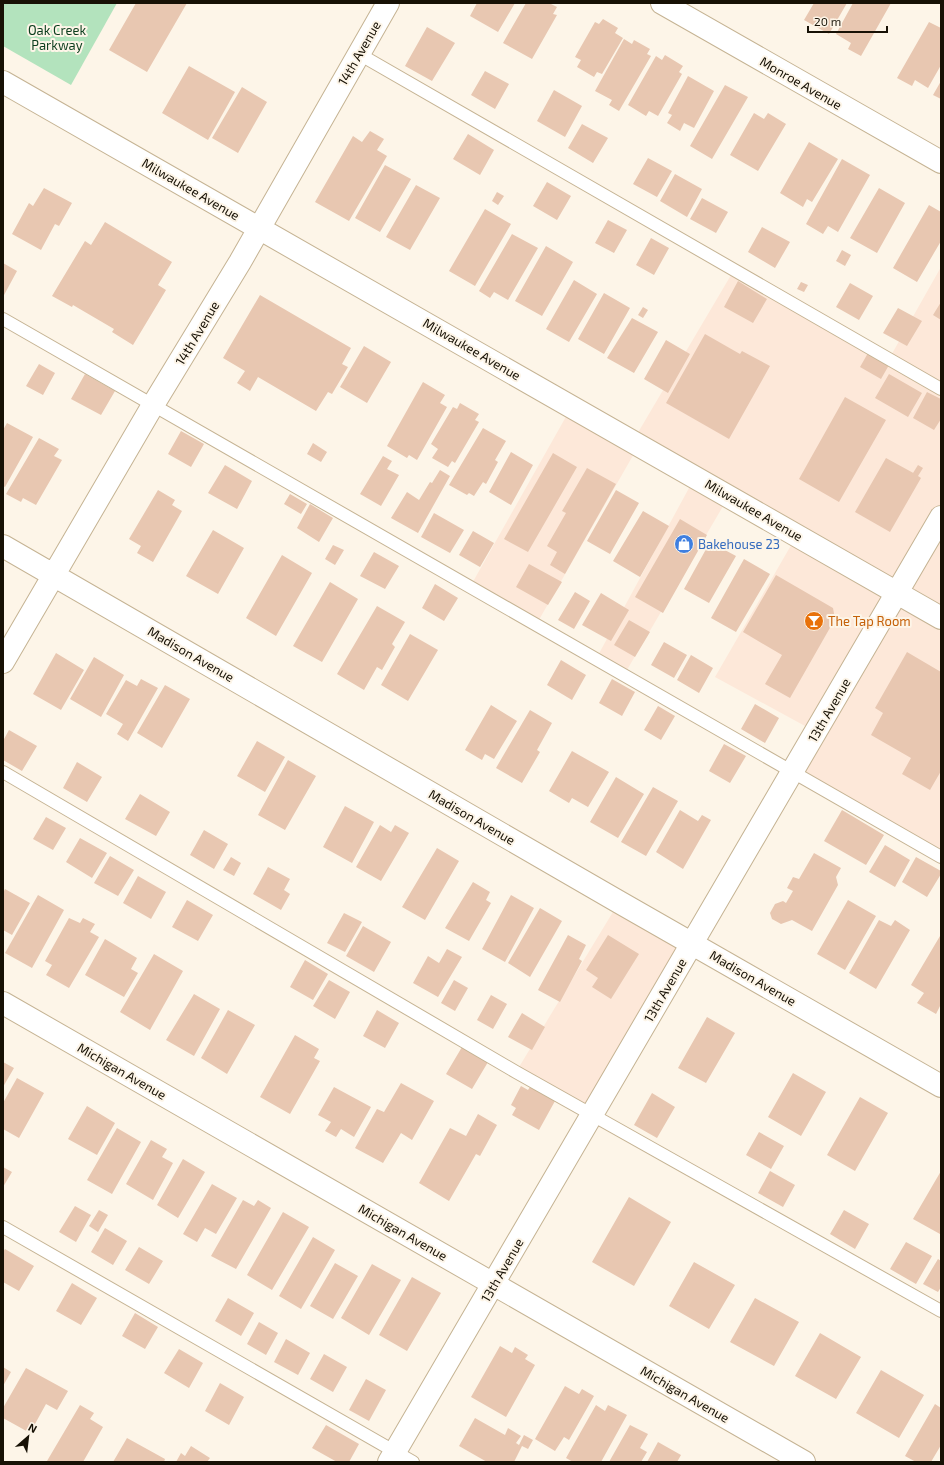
<svg xmlns="http://www.w3.org/2000/svg" width="944" height="1465" viewBox="0 0 944 1465" font-family="'Exo 2',sans-serif">
  <style>
    .commercial { fill: #fde8d9 }
    .green { fill: #b3e3bd }
    .building { fill: #e8c7b1 }
    .lines { fill: none; stroke-linecap: round; stroke-linejoin: round }
    .lane-casing { stroke: #c5b393; stroke-width: 14 }
    .street-casing { stroke: #c5b393; stroke-width: 24 }
    .secondary-casing { stroke: #c5b393; stroke-width: 24 }
    .lane { stroke: #fff; stroke-width: 12 }
    .street { stroke: #fff; stroke-width: 22 }
    .secondary { stroke: #fff; stroke-width: 22 }
    .labels { text-anchor: middle; stroke-width: 4; stroke-linejoin: round; paint-order: stroke }
    .park-label { font-size: 13px; fill: #0b3d1d; stroke: #fdf5e8 }
    .street-label { font-size: 13px; fill: #171105; stroke: #fdf5e8 }
    .shop-label { font-size: 13px; fill: #366cbe; stroke: #fdf5e8; text-anchor: start }
    .food-label { font-size: 13px; fill: #c56008; stroke: #fdf5e8; text-anchor: start }
  </style>
  <rect width="100%" height="100%" fill="#fdf5e8"/>
  <path class="commercial" d="M941,267V857L793,772L816,732L715,677L797,535L729,496L624,675L596,659L695,477L639,445L536,625L470,587L572,406L633,441L734,270L889,359Z
    M619,902L692,944L592,1115L516,1072Z"/>
  <path class="green" d="M3,3H117L71,85L3,46Z"/>
  <path class="building" d="M136,3H187L147,72L109,50Z
    M477,3H515L498,32L470,16Z
    M526,3H549L557,7L553,14L557,15L532,59L503,43Z
    M814,3H847L829,34L804,20Z
    M853,3H891L861,56L848,49L851,43L836,34Z
    M603,19L618,28L615,33L623,38L602,74L597,72L594,77L577,67L581,60L575,57L595,22L599,24Z
    M929,22L941,28V65L928,88L915,80L912,86L897,78Z
    M427,27L455,43L432,81L405,66Z
    M624,39L632,44L634,40L650,49L647,54L651,56L619,111L609,105L612,100L595,91Z
    M665,55L683,66L679,72L682,74L658,116L649,111L646,116L628,105L656,56L662,60Z
    M189,66L235,92L208,140L162,113Z
    M485,71L509,84L495,109L471,95Z
    M688,76L714,91L694,128L684,123L680,131L667,123L672,115L668,113Z
    M941,81V99L933,95Z
    M725,85L748,97L712,159L690,146Z
    M242,87L267,102L238,153L212,138Z
    M554,90L582,106L565,137L537,121Z
    M754,113L764,119L768,113L786,124L758,171L730,155Z
    M582,124L608,138L593,163L568,148Z
    M370,131L384,139L377,150L387,156L349,221L315,202L353,136L362,142Z
    M468,134L494,150L480,175L453,159Z
    M809,142L838,159L812,202L807,199L803,207L780,193Z
    M648,158L672,171L657,197L633,184Z
    M842,159L870,175L838,232L828,226L823,234L806,224Z
    M385,165L411,179L380,232L355,218Z
    M675,174L702,189L687,217L660,201Z
    M547,182L571,196L557,220L533,206Z
    M416,185L440,198L410,250L386,237Z
    M44,188L72,203L59,226L55,224L41,250L12,234L29,203L33,206Z
    M879,188L905,203L877,253L850,238Z
    M497,192L504,196L498,205L492,201Z
    M702,198L728,212L716,233L690,219Z
    M929,205L941,212V241L917,282L893,268Z
    M485,209L511,224L475,286L449,271Z
    M608,220L627,230L614,253L595,243Z
    M105,222L172,262L158,285L166,290L133,345L112,332L114,329L73,305L72,307L52,296L85,241L91,245Z
    M762,227L790,242L775,268L748,252Z
    M512,234L538,248L508,300L494,292L490,298L479,291Z
    M651,238L669,248L654,275L636,265Z
    M546,246L573,262L542,316L515,301Z
    M842,250L851,255L845,266L836,261Z
    M3,263L17,271L3,297Z
    M574,280L597,294L569,342L546,329Z
    M738,281L767,299L753,323L724,307Z
    M801,282L808,285L804,292L797,289Z
    M850,283L873,296L859,320L836,307Z
    M604,293L630,308L604,354L578,339Z
    M260,295L351,348L342,364L348,367L332,394L328,392L316,411L258,377L250,391L237,383L245,371L223,358Z
    M941,302V320L933,315Z
    M643,307L648,310L643,318L638,315Z
    M898,308L922,321L907,346L883,333Z
    M632,318L658,332L634,373L607,358Z
    M705,334L740,354L742,351L770,366L729,439L666,403Z
    M666,340L690,354L668,393L644,379Z
    M364,346L391,362L367,403L340,387Z
    M868,353L889,365L881,379L860,367Z
    M39,364L55,373L43,395L26,386Z
    M85,374L115,391L101,415L71,399Z
    M889,374L922,393L908,417L875,398Z
    M423,382L445,395L440,403L447,407L417,460L409,455L407,458L387,446Z
    M927,392L941,399V419L934,430L913,418Z
    M845,397L886,420L839,502L799,479Z
    M460,403L479,414L475,420L479,422L455,463L452,461L448,467L432,458L438,449L431,444L453,407L457,409Z
    M7,423L33,437L5,487L3,486V430Z
    M483,428L506,441L495,460L498,462L486,484L483,482L474,496L469,493L467,495L449,485Z
    M181,431L204,444L191,467L168,454Z
    M39,438L59,449L54,456L62,460L36,505L23,498L21,502L6,494Z
    M313,443L327,452L321,462L307,454Z
    M511,452L533,465L511,505L489,492Z
    M553,453L577,467L528,552L504,539Z
    M383,456L392,461L387,469L399,475L381,506L360,494Z
    M886,458L917,475L913,473L918,465L923,468L918,476L921,478L890,532L855,512Z
    M225,465L252,481L237,509L208,493Z
    M587,468L616,484L565,574L550,565L557,552L547,546L566,513L562,511Z
    M440,470L450,476L418,533L391,518L407,492L419,500L430,482L432,483Z
    M158,490L175,500L172,505L182,511L153,562L137,553L141,546L129,539Z
    M616,490L639,503L610,554L587,541Z
    M290,494L307,504L301,514L284,504Z
    M310,504L333,518L319,542L297,528Z
    M643,511L669,526L640,577L613,561Z
    M434,513L464,530L450,553L421,537Z
    M680,519L707,535L663,613L635,597Z
    M213,530L244,548L218,594L186,576Z
    M473,531L494,543L480,567L459,555Z
    M710,542L736,556L709,603L684,589Z
    M333,545L344,550L335,565L325,559Z
    M374,552L399,566L385,589L360,576Z
    M282,555L312,573L276,636L246,618Z
    M744,559L770,574L736,632L711,618Z
    M529,564L562,582L548,605L516,587Z
    M776,575L833,608L835,619L790,698L765,684L782,655L743,632Z
    M330,582L358,599L322,662L293,646Z
    M435,584L458,598L444,621L422,608Z
    M575,592L590,601L574,629L558,620Z
    M601,593L629,610L611,641L582,625Z
    M377,606L405,622L392,644L395,647L382,670L377,667L364,690L337,674Z
    M629,620L650,632L635,657L614,645Z
    M410,634L438,650L408,701L381,685Z
    M664,642L687,655L674,678L651,665Z
    M907,652L941,672V771L930,790L902,774L911,758L871,735L883,713L875,708Z
    M56,653L84,670L61,710L33,694Z
    M691,655L713,668L699,693L677,680Z
    M94,657L124,675L101,717L70,699Z
    M561,660L586,675L572,700L547,685Z
    M141,679L158,688L128,741L117,734L123,724L106,714L126,680L137,686Z
    M612,679L635,692L622,716L599,703Z
    M165,685L190,699L162,748L137,733Z
    M755,704L779,718L765,743L741,729Z
    M491,705L517,721L494,759L485,754L482,760L465,750Z
    M658,706L675,716L661,740L644,730Z
    M530,710L552,723L537,750L540,752L522,783L496,768Z
    M9,730L37,746L22,771L3,760V741Z
    M257,741L285,757L265,792L237,776Z
    M724,744L746,756L730,783L709,771Z
    M572,751L609,772L588,807L572,798L569,803L549,791Z
    M288,760L316,776L285,830L258,815Z
    M77,762L102,777L87,802L63,788Z
    M616,777L644,794L618,838L590,822Z
    M653,787L678,801L646,856L621,842Z
    M140,794L170,812L156,836L125,819Z
    M345,806L374,822L352,863L323,847Z
    M680,810L698,821L702,815L711,820L683,869L656,852Z
    M842,810L884,835L866,865L824,841Z
    M46,817L66,828L53,850L33,839Z
    M380,825L391,832L395,825L409,833L381,881L356,867Z
    M204,830L228,844L214,869L190,855Z
    M80,838L107,853L92,878L66,862Z
    M885,845L910,860L895,887L869,872Z
    M437,848L459,861L425,920L402,907Z
    M814,853L841,868L836,877L838,885L812,931L792,920L781,924L772,919L770,913L775,904L783,901L786,903L793,891L787,888L793,877L799,879Z
    M110,856L134,870L118,896L94,883Z
    M231,857L241,863L234,876L223,870Z
    M916,857L941,871V874L927,897L902,882Z
    M268,867L290,879L284,890L290,894L281,910L253,894Z
    M138,876L166,892L151,919L123,903Z
    M473,882L490,892L486,900L491,903L469,941L445,928Z
    M5,889L30,903L12,935L3,930V893Z
    M38,895L64,910L32,968L5,953Z
    M511,895L534,908L505,962L482,949Z
    M187,900L213,915L198,941L172,927Z
    M848,900L876,916L845,970L817,954Z
    M540,908L562,921L530,977L508,963Z
    M344,913L362,922L345,952L327,943Z
    M69,918L80,923L83,918L95,924L90,932L99,937L69,988L46,975L52,965L45,961Z
    M879,920L891,926L895,920L910,930L876,989L849,973Z
    M363,926L391,942L374,972L346,956Z
    M568,935L586,945L579,959L582,961L560,1002L538,990Z
    M608,935L639,954L611,999L592,987L598,978L586,970Z
    M940,936L941,1004L936,1014L917,1003L924,993L911,985Z
    M105,939L137,958L131,969L138,973L124,997L85,975Z
    M447,949L462,957L438,997L413,983L428,956L439,963Z
    M154,954L183,971L150,1030L120,1012Z
    M305,960L328,974L313,1000L290,987Z
    M329,980L350,992L335,1019L313,1006Z
    M454,980L468,988L455,1011L441,1003Z
    M194,994L220,1009L194,1056L166,1040Z
    M491,995L507,1004L493,1029L477,1020Z
    M228,1010L255,1025L227,1074L201,1058Z
    M377,1010L399,1023L385,1048L363,1036Z
    M522,1013L545,1027L532,1050L508,1037Z
    M707,1017L735,1033L706,1083L678,1068Z
    M295,1035L319,1049L314,1058L320,1061L290,1114L260,1097Z
    M462,1047L488,1062L472,1089L446,1074Z
    M3,1062L14,1068L3,1087Z
    M793,1073L826,1092L801,1136L768,1117Z
    M17,1078L44,1093L19,1138L3,1129V1103Z
    M401,1083L434,1101L412,1140L401,1133L383,1163L355,1148L377,1109L384,1112Z
    M521,1086L528,1090L530,1087L555,1101L539,1130L512,1115L516,1108L511,1105Z
    M334,1087L371,1107L354,1137L341,1129L336,1137L325,1131L331,1122L318,1115Z
    M652,1093L675,1107L657,1138L634,1125Z
    M860,1097L888,1113L855,1171L827,1155Z
    M87,1106L115,1123L97,1155L68,1139Z
    M478,1114L497,1125L480,1156L476,1154L449,1201L419,1183L450,1128L466,1136Z
    M117,1128L141,1142L112,1194L87,1180Z
    M759,1132L784,1146L771,1169L746,1155Z
    M151,1140L167,1149L162,1157L173,1163L153,1200L126,1184Z
    M183,1159L205,1172L178,1218L157,1205Z
    M3,1167L12,1172L3,1187Z
    M770,1171L795,1185L783,1207L758,1193Z
    M941,1171V1232L940,1234L913,1219Z
    M212,1184L237,1198L216,1234L205,1228L197,1242L183,1234Z
    M629,1197L671,1222L634,1286L592,1262Z
    M243,1200L254,1206L258,1200L271,1208L236,1269L211,1256Z
    M75,1206L91,1215L76,1242L59,1232Z
    M99,1210L108,1215L98,1232L89,1226Z
    M844,1210L869,1224L855,1249L830,1234Z
    M283,1212L309,1227L272,1290L247,1275Z
    M105,1228L127,1241L113,1265L91,1252Z
    M313,1237L335,1250L301,1309L279,1296Z
    M906,1242L932,1256L916,1284L890,1269Z
    M139,1247L163,1261L149,1284L125,1270Z
    M5,1249L34,1266L19,1291L3,1282V1252Z
    M938,1259L941,1261V1287L938,1292L923,1284Z
    M694,1262L735,1285L709,1329L669,1306Z
    M335,1263L358,1276L333,1319L310,1306Z
    M372,1264L401,1280L369,1335L341,1318Z
    M412,1277L441,1293L407,1351L379,1335Z
    M72,1283L97,1298L81,1325L56,1311Z
    M228,1298L254,1313L241,1336L215,1321Z
    M755,1298L799,1322L774,1366L730,1342Z
    M135,1313L158,1327L145,1349L122,1336Z
    M259,1322L278,1333L266,1355L247,1344Z
    M820,1333L861,1357L836,1399L795,1376Z
    M286,1339L310,1353L298,1375L274,1362Z
    M500,1346L512,1353L515,1347L528,1355L525,1359L535,1365L506,1417L471,1397Z
    M179,1349L203,1363L189,1388L164,1373Z
    M324,1354L347,1367L333,1392L310,1379Z
    M3,1367L11,1372L3,1386Z
    M26,1368L68,1391L57,1410L46,1404L30,1433L3,1418V1408Z
    M881,1370L924,1395L899,1438L856,1413Z
    M366,1379L386,1390L369,1421L349,1410Z
    M220,1383L244,1397L229,1425L205,1411Z
    M565,1386L579,1394L582,1389L594,1396L569,1440L564,1437L555,1451L535,1439Z
    M935,1404L941,1408V1445L931,1462H916L905,1456Z
    M80,1405L94,1413L90,1419L103,1427L83,1462H48L47,1461Z
    M596,1405L605,1411L608,1405L627,1415L601,1462H573L566,1458Z
    M475,1418L505,1435L508,1428L521,1436L516,1443L519,1445L524,1435L533,1440L528,1449L522,1446L514,1462H487L459,1446Z
    M326,1425L359,1444L349,1462H337L312,1448Z
    M630,1425L648,1434L640,1448L647,1452L641,1462H609Z
    M127,1438L165,1459L164,1462H113Z
    M658,1442L681,1455L677,1462H647Z
    M191,1446L210,1458L207,1462H176L181,1453L185,1456Z"/>
  <g class="lines">
    <g class="lane-casing">
      <path id="lane" d="M359,54L941,389
        M3,319L941,857
        M3,772L516,1072L941,1311
        M3,1227L413,1462"/>
    </g>
    <g class="street-casing">
      <path id="street" d="M662,3L941,162
        M3,546L619,902L941,1086
        M3,662L153,405L240,262L388,3
        M3,1003L804,1462
        M389,1462L941,517"/>
    </g>
    <g class="secondary-casing">
      <path id="secondary" d="M3,82L941,618"/>
    </g>
    <use href="#lane" class="lane"/>
    <use href="#street" class="street"/>
    <use href="#secondary" class="secondary"/>
  </g>
  <defs>
    <g id="shop-disc" transform="scale(1)"><circle r="9.5" fill="#3f7fe0" stroke="#fdf5e8"/><path d="M-5-2.5h2.3a2.7 3.5 0 0 1 5.4 0H5L5.5 6h-11ZM-1.5-2.5h3a1.5 2.3 0 0 0-3 0Z" fill="#fff"/></g>
    <g id="bar-disc" transform="scale(1)"><circle r="9.5" fill="#e8710a" stroke="#fdf5e8"/><path d="M-6-5H6L.8 .8V4.5H3.5V6h-7V4.5H-.8V.8Z" fill="#fff"/></g>
  </defs>
  <g fill-rule="evenodd">
    <use href="#shop-disc" x="684" y="544"/>
    <use href="#bar-disc" x="814" y="621"/>
  </g>
  <g class="labels">
    <g class="park-label">
      <text x="57" y="35">Oak Creek<tspan x="57" dy="15">Parkway</tspan></text>
    </g>
    <g class="street-label">
      <text transform="translate(359 53) rotate(-60)" y="5">14th Avenue</text>
      <text transform="translate(801 83) rotate(30)" y="5">Monroe Avenue</text>
      <text transform="translate(191 189) rotate(30)" y="5">Milwaukee Avenue</text>
      <text transform="translate(197 333) rotate(-59)" y="5">14th Avenue</text>
      <text transform="translate(472 349) rotate(30)" y="5">Milwaukee Avenue</text>
      <text transform="translate(754 510) rotate(30)" y="5">Milwaukee Avenue</text>
      <text transform="translate(191 654) rotate(30)" y="5">Madison Avenue</text>
      <text transform="translate(829 710) rotate(-60)" y="5">13th Avenue</text>
      <text transform="translate(472 817) rotate(30)" y="5">Madison Avenue</text>
      <text transform="translate(753 978) rotate(30)" y="5">Madison Avenue</text>
      <text transform="translate(665 990) rotate(-60)" y="5">13th Avenue</text>
      <text transform="translate(122 1071) rotate(30)" y="5">Michigan Avenue</text>
      <text transform="translate(403 1232) rotate(30)" y="5">Michigan Avenue</text>
      <text transform="translate(502 1270) rotate(-60)" y="5">13th Avenue</text>
      <text transform="translate(685 1394) rotate(30)" y="5">Michigan Avenue</text>
    </g>
    <g class="shop-label">
      <text x="698" y="549">Bakehouse 23</text>
    </g>
    <g class="food-label">
      <text x="828" y="626">The Tap Room</text>
    </g>
  </g>
  <rect width="944" height="1465" fill="none" stroke="#171105" stroke-width="8"/>
  <g transform="translate(28 1437) rotate(28)" stroke="#fdf5e8" stroke-width="3" paint-order="stroke">
  <path d="M0-3L7 15L0 10L-7 15Z" fill="#171105"/>
  <text y="-6" font-size="11" font-weight="bold" text-anchor="middle" fill="#171105">N</text>
  </g>
  <path d="M808 26v6h79v-6" fill="none" stroke="#171105" stroke-width="2"/>
  <text x="814" y="26" font-size="12" fill="#171105" stroke="#fdf5e8" stroke-width="3" paint-order="stroke">20 m</text>
</svg>
